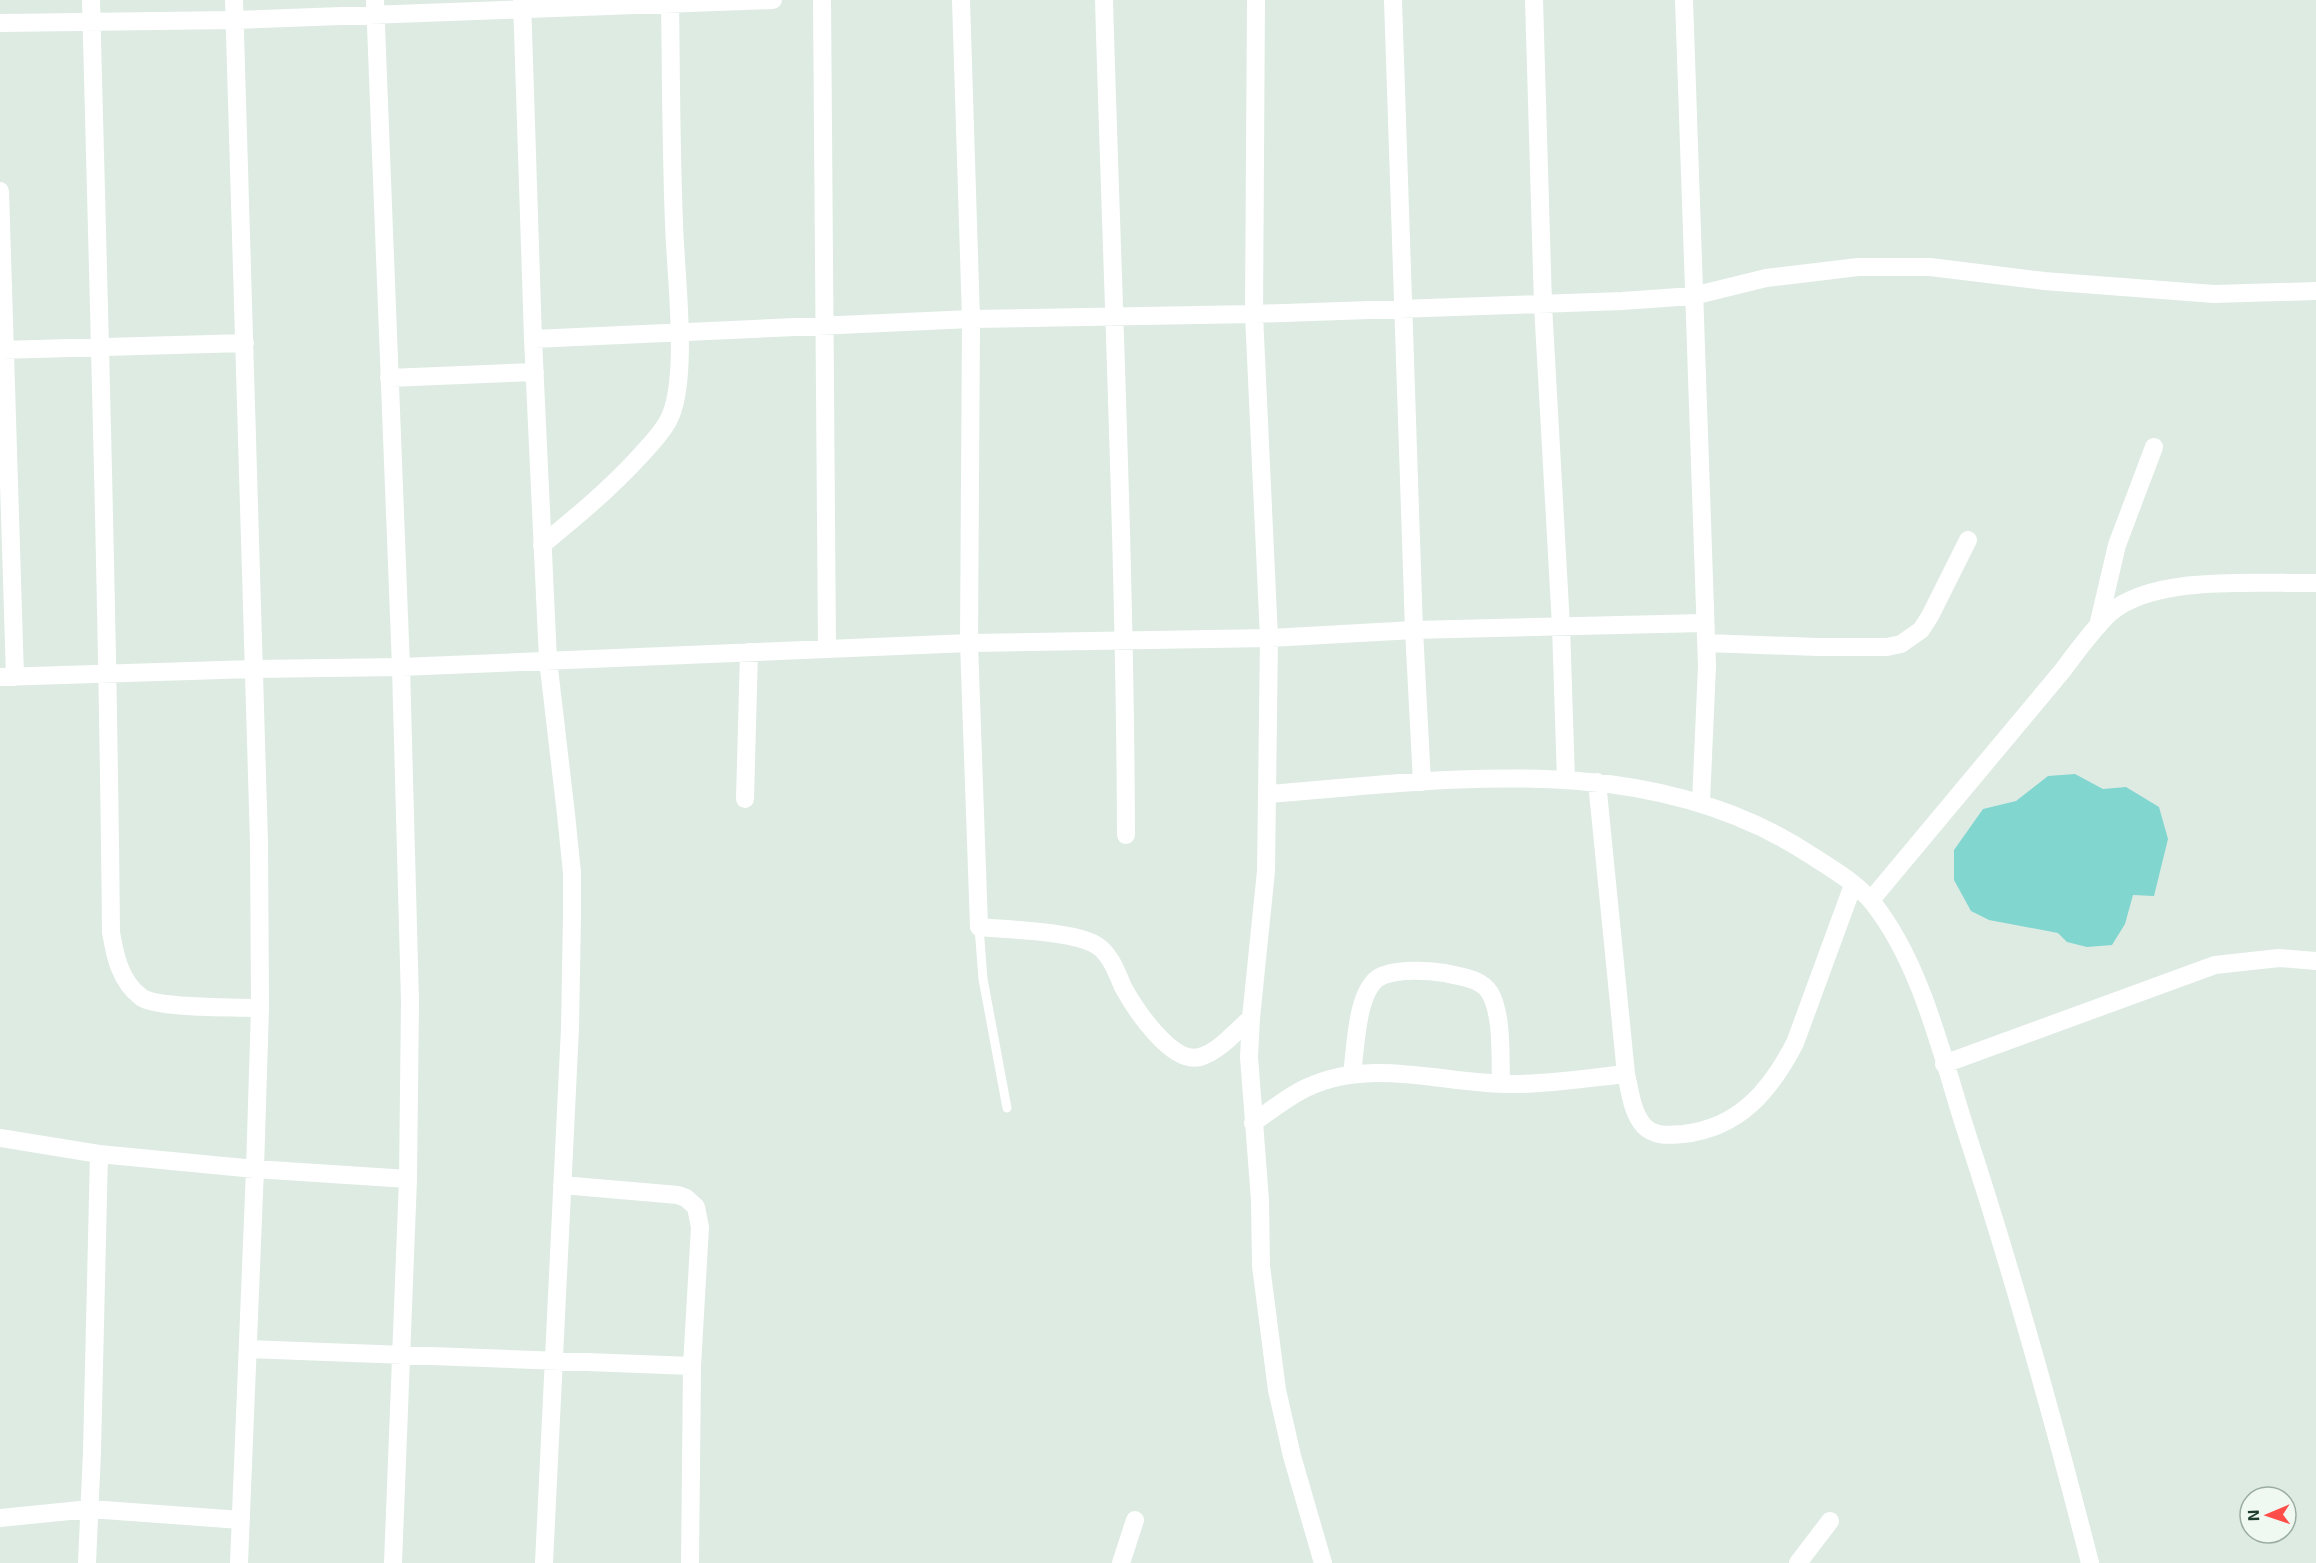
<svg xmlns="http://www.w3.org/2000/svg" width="2316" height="1563" viewBox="0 0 2316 1563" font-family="'Exo 2',sans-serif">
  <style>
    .water { fill: #81d6d0 }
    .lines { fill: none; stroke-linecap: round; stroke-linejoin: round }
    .service { stroke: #fff; stroke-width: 9 }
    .minor { stroke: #fff; stroke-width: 18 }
  </style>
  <rect width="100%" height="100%" fill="#deebe3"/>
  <path class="water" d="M2075,774L2103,789L2126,787L2159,807L2168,839L2154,896L2133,895L2125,924L2112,945L2087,947L2067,942L2058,933L1989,920L1971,911L1954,880V850L1983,809L2016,801L2048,776Z"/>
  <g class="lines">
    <path class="service" d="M979,927L983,979L1007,1108"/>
    <path class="minor" d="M91,0C99,311 108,621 111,932C115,956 120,981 141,997C157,1009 236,1007 260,1008
      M234,0L259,843L260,1008L255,1169L239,1563
      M375,0L401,667L410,1001L408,1179L393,1563
      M522,0L533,339L548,660L566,814L572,873V915L570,1028L544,1563
      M822,0L827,649
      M961,0L971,319L969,643L979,927C1008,930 1073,931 1096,945C1110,953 1117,973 1123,987C1135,1009 1172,1065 1200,1057C1220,1051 1236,1031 1251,1018
      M1104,0C1112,278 1125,557 1126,835
      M1256,0L1254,314L1269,638L1266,871L1251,1018L1249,1057L1260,1200L1261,1266L1277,1390L1292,1456L1323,1563
      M1393,0L1414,630L1422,782
      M1534,0L1543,305L1561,626L1566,780
      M1684,0L1707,666L1701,802
      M0,23L235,20L773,0
      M0,191L15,677
      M533,339L971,319L1254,314L1622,301L1693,296L1766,278L1858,267H1930L2044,281L2214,294L2316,291
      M0,350L245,343
      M389,378L535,372
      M542,545C576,517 610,489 640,456C650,445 661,434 668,421C690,382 675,270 674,223C671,149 671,74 670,0
      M2098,626L2117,545L2154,447
      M1706,643L1818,647H1887L1901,644L1921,630L1930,616L1968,540
      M0,677L253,669L401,667L969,643L1269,638L1414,630L1704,623
      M1597,782L1626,1074C1630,1091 1632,1113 1644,1126C1655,1137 1669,1135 1683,1134C1739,1128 1770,1091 1795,1043L1853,885
      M1268,794C1449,780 1647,748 1809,854C1831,868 1857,883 1873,903C1922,965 1942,1056 1966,1131C2013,1274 2053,1418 2090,1563
      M745,799L749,652
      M1871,900L2063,670C2078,650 2092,630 2110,613C2155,574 2259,584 2316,583
      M1944,1064L2215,965L2279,958L2316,961
      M1352,1073C1356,1048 1356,994 1378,978C1386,973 1396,972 1405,971C1419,970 1432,971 1445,973C1461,977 1481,978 1490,993C1503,1016 1500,1058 1501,1084
      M1253,1123C1270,1111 1287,1097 1306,1088C1370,1058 1437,1082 1504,1084C1544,1085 1586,1078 1626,1074
      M0,1138L99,1154L255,1169L408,1179
      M562,1185L678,1195L686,1198L696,1207L700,1227L692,1366L690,1563
      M248,1349L692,1366
      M0,1518L90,1509L241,1520
      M87,1563L92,1452L99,1154
      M1121,1563L1135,1520
      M1798,1563L1830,1521"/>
  </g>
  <g transform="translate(2268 1515) rotate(268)"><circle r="28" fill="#eff8f1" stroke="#9bada3" stroke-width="1.5"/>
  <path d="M0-4.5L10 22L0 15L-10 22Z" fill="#ff4d49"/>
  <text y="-9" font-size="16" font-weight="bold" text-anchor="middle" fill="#1e3d2e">N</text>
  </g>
</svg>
